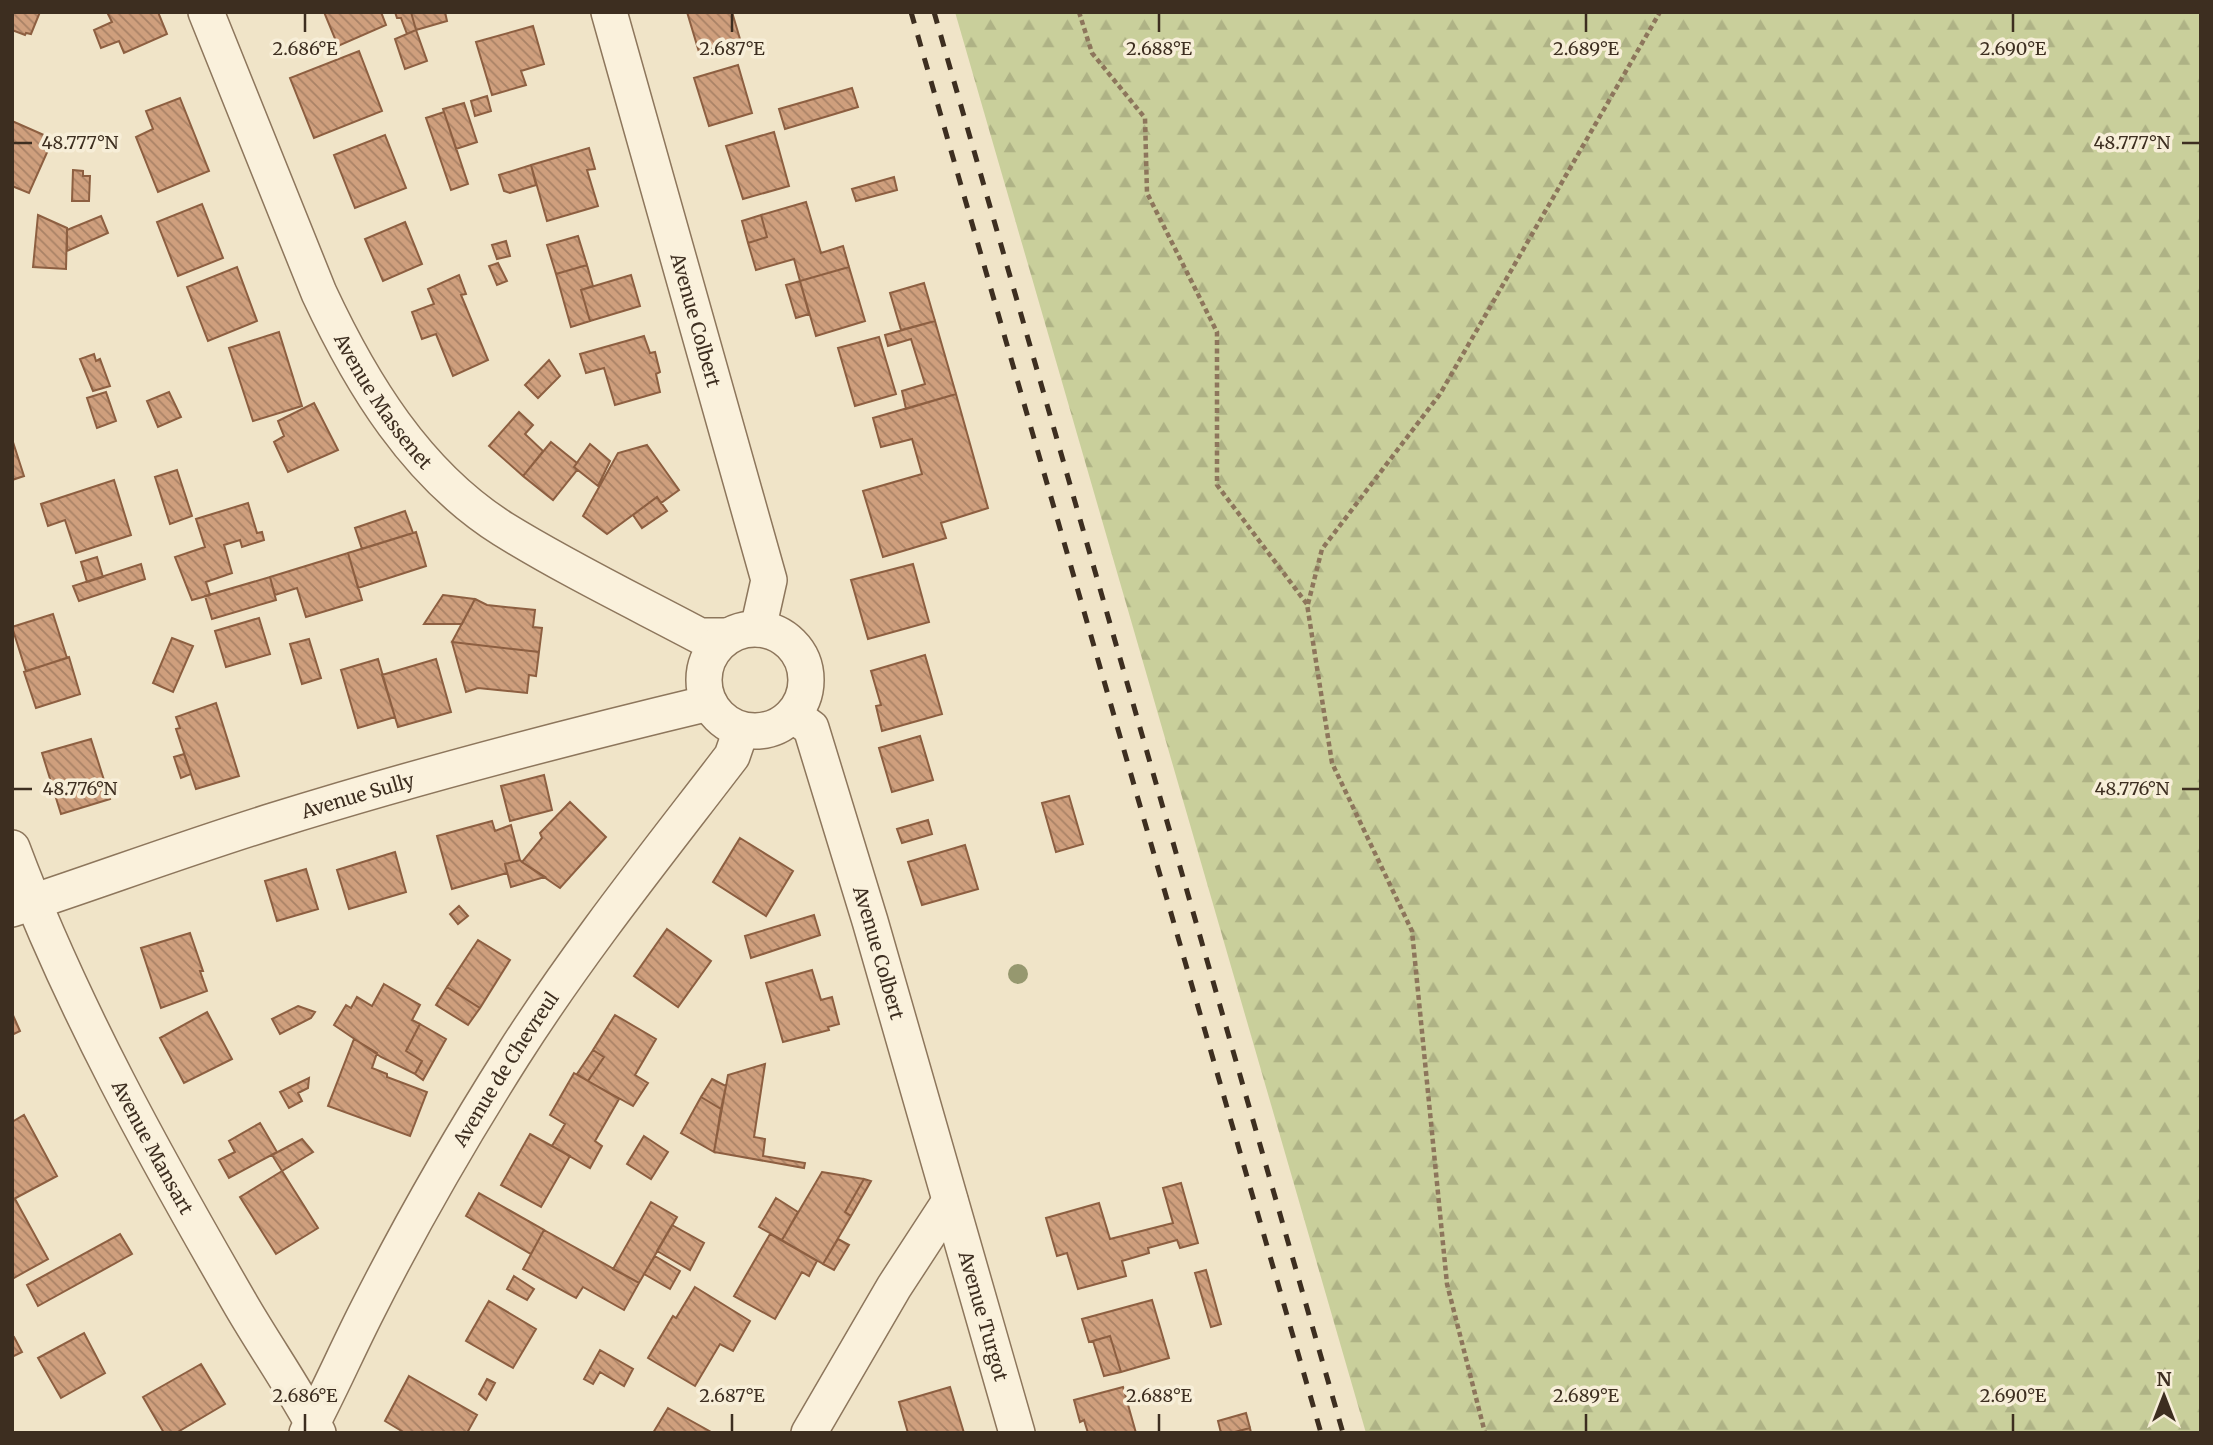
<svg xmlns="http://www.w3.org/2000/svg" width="2213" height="1445" viewBox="0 0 2213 1445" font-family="Merriweather,serif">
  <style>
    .forest { fill: url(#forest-firs) }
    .building { fill: url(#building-back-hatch); stroke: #8d5f41; stroke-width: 2 }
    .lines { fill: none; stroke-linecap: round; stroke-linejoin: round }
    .minor-casing { stroke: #8d765c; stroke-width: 38 }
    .path { stroke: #8d765c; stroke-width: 4.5; stroke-dasharray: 5 3.5; stroke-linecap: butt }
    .minor { stroke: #faf1dc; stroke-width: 35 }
    .rail { stroke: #3d2e20; stroke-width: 5; stroke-dasharray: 12 12; stroke-linecap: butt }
    .tree { fill: #96986f }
    .ticks { fill: none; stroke: #3d2e20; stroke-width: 2.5 }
    .labels { text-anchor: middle; stroke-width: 7; stroke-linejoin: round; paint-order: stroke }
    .street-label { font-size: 19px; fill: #3d2e20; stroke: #f7eed8 }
    .ticks-label { font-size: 18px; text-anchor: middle; fill: #3d2e20; stroke: #f7eed8; stroke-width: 7; stroke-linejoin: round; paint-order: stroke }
  </style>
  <defs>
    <pattern id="forest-firs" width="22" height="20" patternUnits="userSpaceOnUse" patternTransform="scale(1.75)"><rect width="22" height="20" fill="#c9cf9b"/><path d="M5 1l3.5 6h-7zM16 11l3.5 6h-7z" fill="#aeb285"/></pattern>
    <pattern id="building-back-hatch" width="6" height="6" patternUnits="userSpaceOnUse" patternTransform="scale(1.75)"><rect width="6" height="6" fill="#cf9f7d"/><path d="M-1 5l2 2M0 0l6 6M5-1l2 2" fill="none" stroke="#a98266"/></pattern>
  </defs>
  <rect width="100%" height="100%" fill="#f0e4c8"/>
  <path class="forest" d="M955,12H2201V1433H1366Z"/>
  <path class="building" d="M12,12H40L31,34L26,33L25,35L12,30Z
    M107,12H158L167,34L124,53L119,41L101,48L94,30L112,22Z
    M324,12H381L386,25L338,46Z
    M395,12H411L416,30L407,34L401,18H397Z
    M411,12H445L447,21L416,30Z
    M687,12H732L740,39L699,52Z
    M533,26L544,64L521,71L526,85L492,95L476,42Z
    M416,30L427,61L405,69L395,39Z
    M359,51L382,111L314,138L290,78Z
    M738,65L752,113L709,126L694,78Z
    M852,88L858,107L785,129L779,109Z
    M487,96L491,111L475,116L471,101Z
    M180,98L209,171L158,192L136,137L153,129L146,111Z
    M464,103L477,142L456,149L443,109Z
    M444,112L468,184L451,190L426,118Z
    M12,121L53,139L29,193L12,186Z
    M774,132L789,186L743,199L726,146Z
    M385,135L406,188L355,208L334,155Z
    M589,148L595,169L587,170L598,206L547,221L531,165Z
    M531,165L536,185L510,193L504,191L499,175Z
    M73,170L83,171V176H90L89,201H72Z
    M894,177L897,190L856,201L852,189Z
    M806,202L821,253L843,246L849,267L800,281L794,259L756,270L748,243L767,237L761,215Z
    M202,204L223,258L178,276L157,222Z
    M38,215L67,228L66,269L33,267Z
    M761,215L767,237L748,243L742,221Z
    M101,216L108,233L67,251V230Z
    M405,222L422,264L383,281L365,239Z
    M578,236L587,265L556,274L547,245Z
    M506,241L510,256L497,259L492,245Z
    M498,263L507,281L497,285L489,266Z
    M587,265L593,286L581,290L590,321L571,327L556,274Z
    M237,267L257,321L208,341L187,287Z
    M849,267L865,321L816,336L800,281Z
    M459,275L466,294L461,295L488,360L453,376L436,334L422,339L412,312L434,304L428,289Z
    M631,275L640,306L590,321L581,290Z
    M800,281L809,314L796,318L786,285Z
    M924,283L935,321L901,330L890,293Z
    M935,321L956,394L906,409L902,391L925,384L911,339L888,346L885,335Z
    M279,332L302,406L253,421L229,348Z
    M644,336L650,353L655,352L660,372L656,374L660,392L615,405L604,368L586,373L580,354Z
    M879,337L896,394L855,406L838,348Z
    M94,354L96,361L100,359L110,386L93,391L80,359Z
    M549,360L560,376L538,398L525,385Z
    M106,392L116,421L97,428L87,398Z
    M169,392L181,417L158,427L147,401Z
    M956,394L988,508L941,523L946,538L883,557L863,491L922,474L912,439L881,447L873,418Z
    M314,403L338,450L288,472L274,442L284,436L278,421Z
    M519,412L533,425L525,434L543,451L523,476L489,446Z
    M12,439L24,476L12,480Z
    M551,442L577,463L574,467L577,470L553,500L523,476Z
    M590,444L610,461L598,486L574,467Z
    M647,445L679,490L661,503L657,497L607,534L583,516L618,453Z
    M177,470L192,516L170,524L155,477Z
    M114,480L131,535L76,553L65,520L48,526L41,504Z
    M657,497L667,511L642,528L633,515Z
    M248,503L257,533L262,532L264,540L242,547L240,540L224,545L232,573L206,582L210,595L192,600L175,557L205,547L196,519Z
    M405,511L413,533L362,549L355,528Z
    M416,532L426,566L358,588L348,553Z
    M348,553L362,600L306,617L297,588L275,595L270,577Z
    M97,557L103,577L87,582L81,562Z
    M141,564L145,579L79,601L73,586Z
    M913,564L929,622L868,639L851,580Z
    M270,577L276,600L212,619L205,596Z
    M443,595L475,599L462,624H424Z
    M475,599L487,605L535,610L533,627L542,628L539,652L452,642Z
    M53,614L67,658L26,671L12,627Z
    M259,618L270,654L226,667L215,631Z
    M172,638L193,646L173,692L153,683Z
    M309,639L321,678L302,684L290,644Z
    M452,642L539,652L536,676L529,675L527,693L478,688L466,692Z
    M925,655L942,714L882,731L876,706L881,705L871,671Z
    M69,657L80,694L36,708L24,672Z
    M378,659L395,717L358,728L341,670Z
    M436,659L451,712L398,727L382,675Z
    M216,703L239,776L196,789L176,729L180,728L176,717Z
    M920,736L933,780L892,792L879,748Z
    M91,739L110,799L61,814L42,753Z
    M184,754L191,774L181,778L174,757Z
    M544,775L552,810L510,821L501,786Z
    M1069,796L1083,844L1056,852L1042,803Z
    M570,802L606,837L560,888L522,862L542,838L540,833Z
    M928,820L932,834L902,843L897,829Z
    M492,821L495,831L511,825L520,860L505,864L507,873L452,889L437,836Z
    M740,838L793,871L766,916L713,882Z
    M965,845L978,889L922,905L908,862Z
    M395,852L406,892L349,909L337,870Z
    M520,860L522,862L545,877L511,887L505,864Z
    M306,869L318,909L277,921L265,881Z
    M459,906L468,916L458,924L450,914Z
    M814,915L820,935L751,958L745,936Z
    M667,929L711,961L678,1007L634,976Z
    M190,933L203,971H200L207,991L161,1008L141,948Z
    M478,940L510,960L480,1008L447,987Z
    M812,970L821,1000L832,997L839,1024L828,1027L829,1030L783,1042L766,983Z
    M384,984L420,1005L412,1020L420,1024L406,1051L422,1061L415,1074L381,1057L334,1025L346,1005L351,1008L357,997L372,1006Z
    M447,987L480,1008L468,1025L436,1005Z
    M298,1006L315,1012L311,1018L280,1034L272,1019Z
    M207,1012L232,1059L184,1083L160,1038Z
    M12,1013L20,1031L12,1035Z
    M615,1015L656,1039L635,1075L648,1083L633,1106L588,1081L604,1057L593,1050Z
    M420,1024L446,1039L423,1080L415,1074L422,1061L406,1051Z
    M354,1039L377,1053L372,1068L387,1074V1077L427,1092L410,1136L328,1106Z
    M593,1050L604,1057L588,1081L577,1074Z
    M765,1064L754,1137L765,1139L763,1156L805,1163L804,1168L714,1152L728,1075Z
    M574,1073L619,1099L595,1141L602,1146L590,1168L552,1146L565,1124L550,1115Z
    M309,1078L308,1088L298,1093L302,1101L289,1108L280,1092Z
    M712,1079L726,1086L721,1109L701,1097Z
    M701,1097L721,1109L714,1152L681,1133Z
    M24,1115L57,1176L12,1200V1122Z
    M260,1123L277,1152L229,1178L219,1160L235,1152L229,1141Z
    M530,1134L570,1156L541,1207L501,1185Z
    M644,1136L668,1152L651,1179L627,1164Z
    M302,1139L313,1152L282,1171L272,1155Z
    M282,1171L318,1228L276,1254L240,1197Z
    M822,1172L864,1179L845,1212L851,1216L823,1264L782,1240Z
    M864,1179L871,1181L851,1216L845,1212Z
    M1181,1183L1198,1243L1180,1248L1177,1240L1148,1248L1149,1253L1122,1261L1126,1276L1078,1289L1067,1253L1057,1256L1046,1218L1099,1203L1110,1239L1173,1223L1163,1188Z
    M479,1193L544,1230L531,1254L466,1216Z
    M776,1198L798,1212L782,1240L759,1227Z
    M15,1199L48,1259L12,1279V1200Z
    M651,1202L677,1217L639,1283L613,1269Z
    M672,1225L704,1243L690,1270L657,1251Z
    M544,1230L639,1283L624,1310L583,1287L576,1298L523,1269Z
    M120,1234L132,1254L38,1306L27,1285Z
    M770,1234L817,1261L809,1276L802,1272L775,1319L734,1296Z
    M838,1239L849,1245L834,1270L823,1264Z
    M655,1256L680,1271L670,1289L644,1274Z
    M1206,1270L1221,1324L1211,1327L1195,1273Z
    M514,1276L534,1289L527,1300L507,1289Z
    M695,1287L750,1321L733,1351L720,1344L695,1386L648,1358L673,1316L676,1318Z
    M1152,1300L1169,1358L1121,1372L1110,1336L1089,1342L1082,1319Z
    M489,1301L536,1329L513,1368L466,1341Z
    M84,1333L105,1373L61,1398L38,1358Z
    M1110,1336L1121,1372L1104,1376L1093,1341Z
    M14,1337L22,1352L12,1357V1338Z
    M600,1350L633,1369L624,1386L600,1372L593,1384L584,1379Z
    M201,1364L225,1404L176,1433H164L143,1397Z
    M409,1376L477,1415L467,1433H405L385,1421Z
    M487,1379L495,1383L486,1400L479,1394Z
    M950,1387L964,1433H908L899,1402Z
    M1123,1387L1136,1433H1088L1084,1420L1080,1422L1074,1400Z
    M668,1408L711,1432L710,1433H653Z
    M1246,1413L1250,1428L1231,1433H1221L1218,1421Z
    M1250,1428L1251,1433H1231Z"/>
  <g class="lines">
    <g class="minor-casing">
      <g id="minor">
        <path id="s1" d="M206,12L319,293C361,383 416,474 503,529C566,568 634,601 700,636H728"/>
        <path id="s2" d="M609,12L769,580L758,629"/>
        <circle cx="755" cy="680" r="51"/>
        <path id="s3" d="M793,715L811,728L870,921L1017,1433"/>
        <path id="s4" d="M12,848C72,1008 156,1158 241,1305C266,1348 295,1389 318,1433"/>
        <path id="s5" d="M12,909C100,880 186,848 273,821C417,776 563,738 709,703"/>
        <path id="s6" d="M307,1433C329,1392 347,1350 368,1309C412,1222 461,1137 513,1055C579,951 657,854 732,756L741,730"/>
        <path d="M809,1433L894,1287L950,1201"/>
      </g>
    </g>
    <path class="path" d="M1079,12L1092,53L1145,118L1147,193L1217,332V485L1307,604L1332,763L1412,931L1447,1284L1485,1433
      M1308,604L1322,549L1440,394L1660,12"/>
    <use href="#minor" class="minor"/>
    <path class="rail" d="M911,12L1321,1433
      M934,12L1343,1433"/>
  </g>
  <circle class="tree" cx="1018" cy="974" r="10"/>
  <path class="ticks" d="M305,14V32M732,14V32M1159,14V32M1586,14V32M2013,14V32M14,143H32M2182,143H2199M14,789H32M2182,789H2199M305,1414V1431M732,1414V1431M1159,1414V1431M1586,1414V1431M2013,1414V1431"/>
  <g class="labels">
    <g class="street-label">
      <text dy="7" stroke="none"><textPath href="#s2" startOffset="320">Avenue Colbert</textPath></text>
      <text dy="7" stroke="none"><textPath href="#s1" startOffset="429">Avenue Massenet</textPath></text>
      <text dy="7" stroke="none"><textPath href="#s5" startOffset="364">Avenue Sully</textPath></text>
      <text dy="7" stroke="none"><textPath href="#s3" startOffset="257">Avenue Colbert</textPath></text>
      <text dy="7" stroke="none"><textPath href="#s6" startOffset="415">Avenue de Chevreul</textPath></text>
      <text dy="7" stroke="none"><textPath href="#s4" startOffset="331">Avenue Mansart</textPath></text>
      <text dy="7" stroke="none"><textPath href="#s3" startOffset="635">Avenue Turgot</textPath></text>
    </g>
  </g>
  <g class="ticks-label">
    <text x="305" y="55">2.686°E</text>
    <text x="732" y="55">2.687°E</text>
    <text x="1159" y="55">2.688°E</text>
    <text x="1586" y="55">2.689°E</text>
    <text x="2013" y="55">2.690°E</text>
    <text x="80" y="149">48.777°N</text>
    <text x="2132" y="149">48.777°N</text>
    <text x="80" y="795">48.776°N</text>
    <text x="2132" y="795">48.776°N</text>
    <text x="305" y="1402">2.686°E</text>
    <text x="732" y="1402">2.687°E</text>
    <text x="1159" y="1402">2.688°E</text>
    <text x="1586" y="1402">2.689°E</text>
    <text x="2013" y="1402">2.690°E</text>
  </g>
  <rect width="2213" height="1445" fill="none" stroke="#3d2e20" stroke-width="28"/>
  <g transform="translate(2164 1396)" stroke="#f7eed8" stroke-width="5" paint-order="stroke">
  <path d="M0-5L12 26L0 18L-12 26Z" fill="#3d2e20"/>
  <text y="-10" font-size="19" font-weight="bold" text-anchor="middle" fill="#3d2e20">N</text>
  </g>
</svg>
